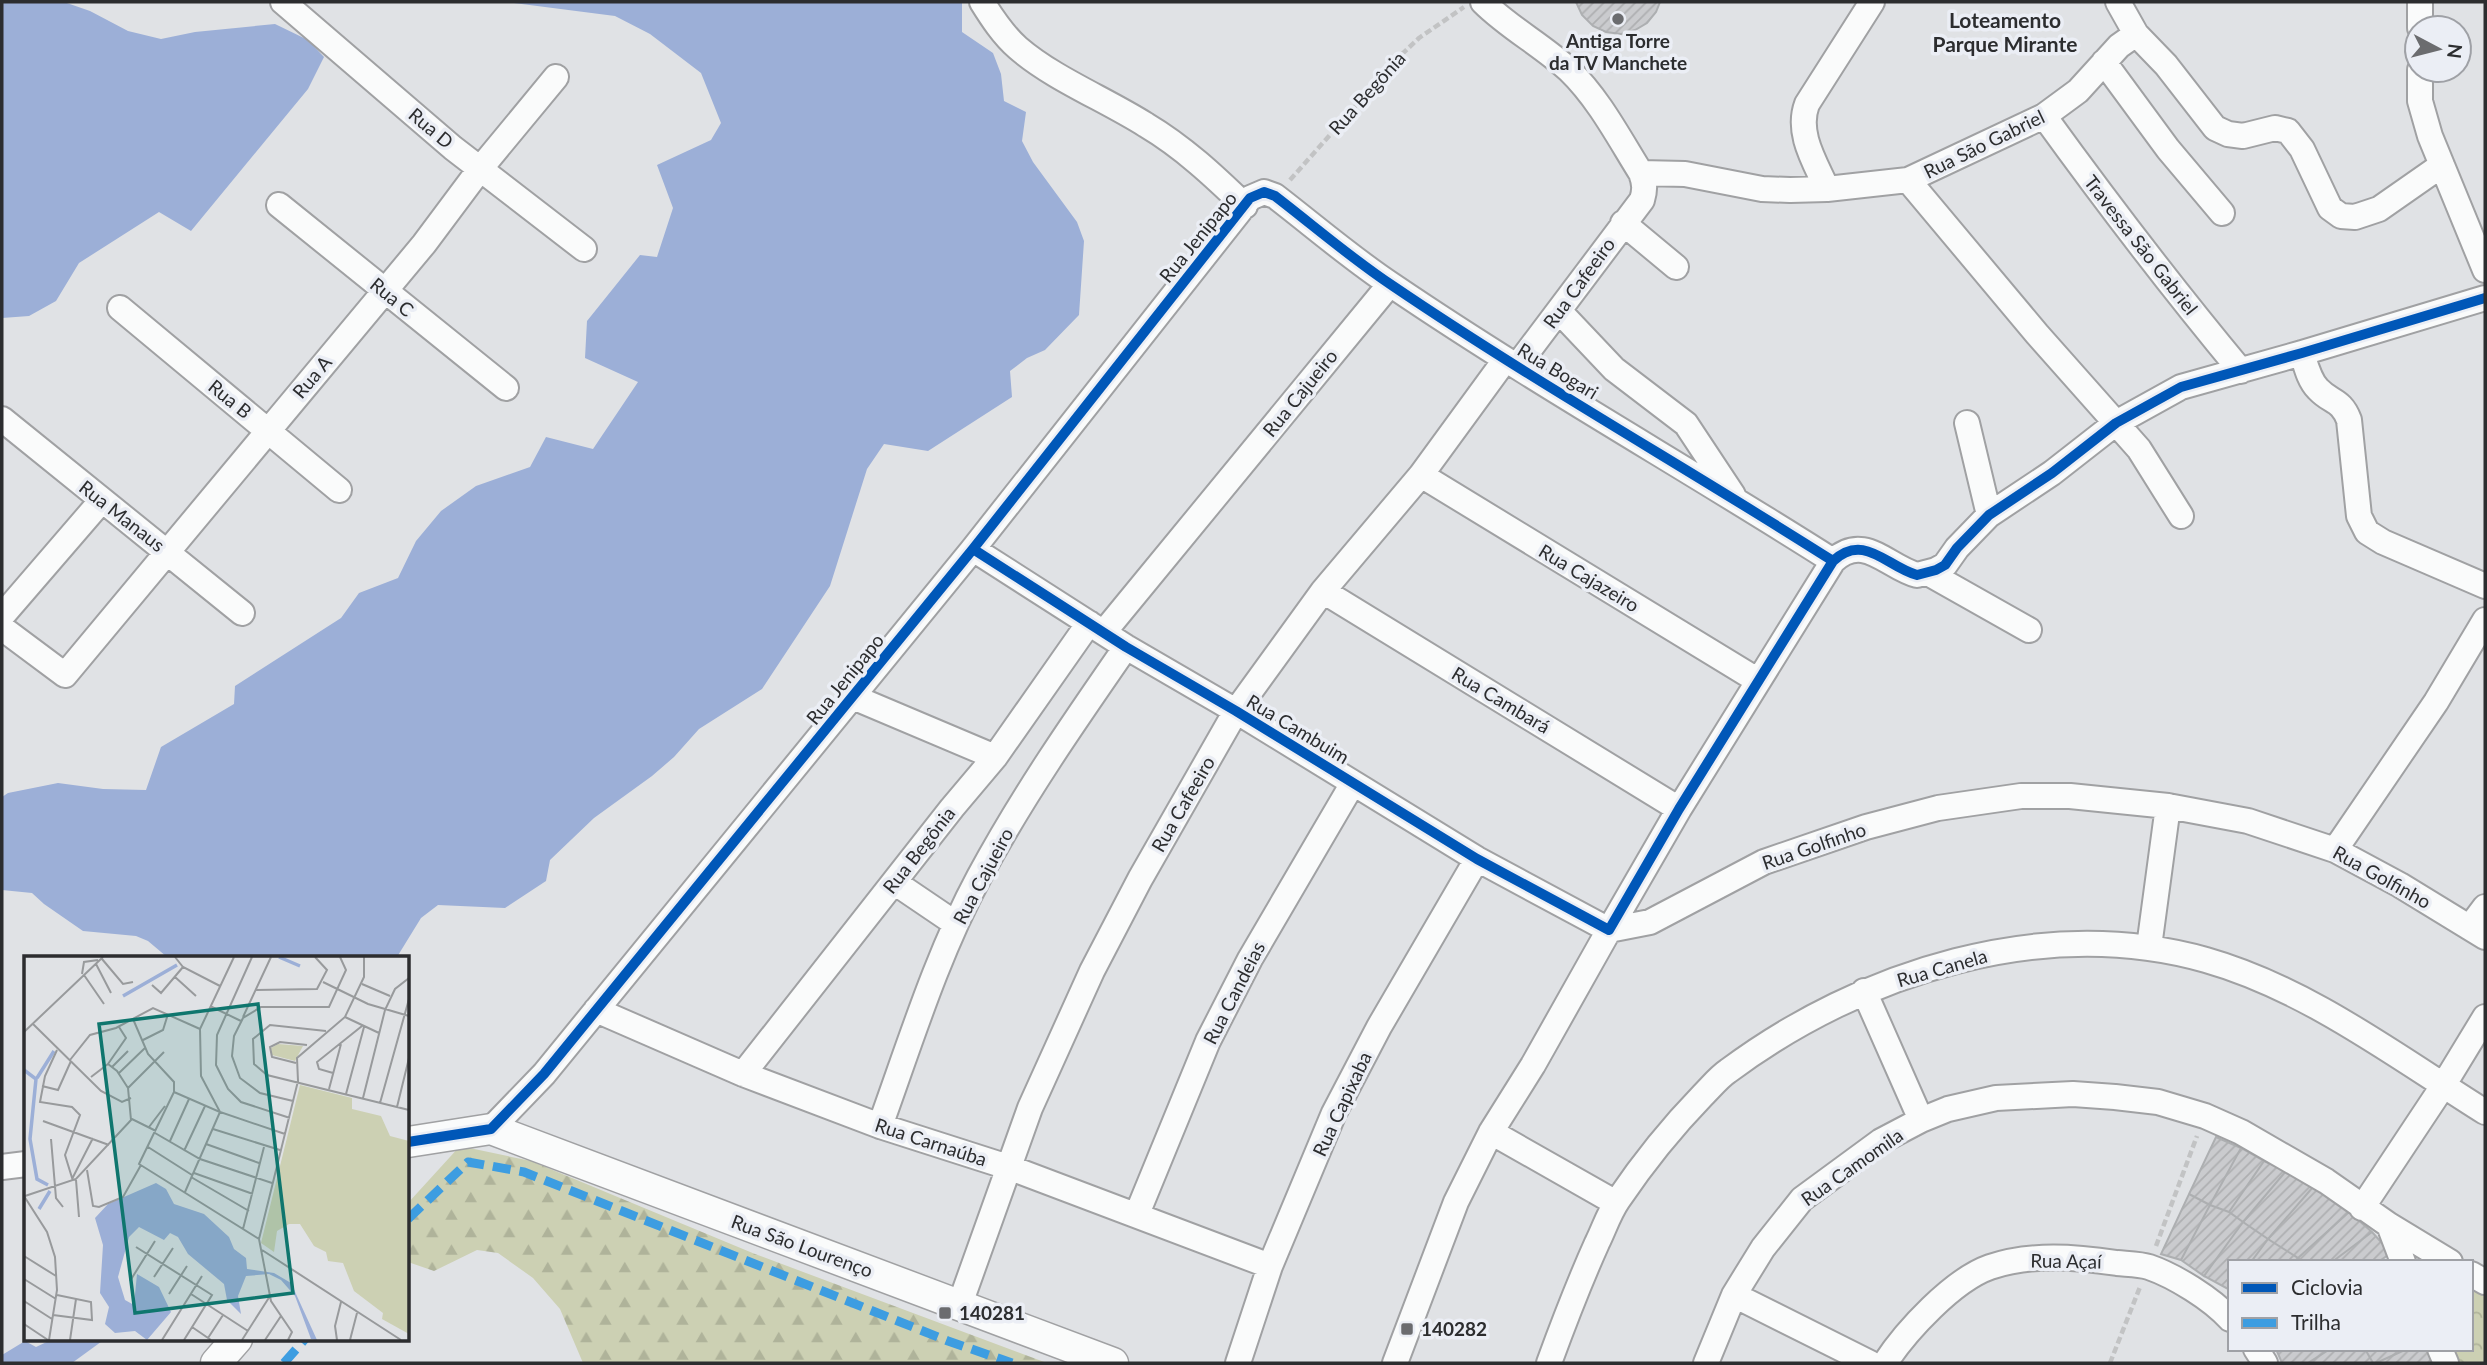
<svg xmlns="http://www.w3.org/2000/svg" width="2487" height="1365" viewBox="0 0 2487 1365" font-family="Lato,sans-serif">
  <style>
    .forest { fill: url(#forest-firs) }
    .park { fill: url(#park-crowns) }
    .water { fill: #9cafd7 }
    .building { fill: url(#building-hatch); stroke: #adafb1; stroke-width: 2 }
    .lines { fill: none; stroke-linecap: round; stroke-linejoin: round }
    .minor-casing { stroke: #a0a1a3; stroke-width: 28 }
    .tertiary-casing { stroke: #a0a1a3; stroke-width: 33 }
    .path { stroke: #c2c3c4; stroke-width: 4.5; stroke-dasharray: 7 3.5; stroke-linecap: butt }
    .minor { stroke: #fafbfb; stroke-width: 24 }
    .tertiary { stroke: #fafbfb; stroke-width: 30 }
    .quiet { stroke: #3d9de1; stroke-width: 9; stroke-dasharray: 18 9; stroke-linecap: butt }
    .cycleway-casing { stroke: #ebeef5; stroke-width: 15 }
    .cycleway { stroke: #0057b8; stroke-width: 10 }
    .poi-dot { fill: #6b6c6f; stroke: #ebeef5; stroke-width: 2.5 }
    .labels { text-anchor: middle; stroke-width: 7; stroke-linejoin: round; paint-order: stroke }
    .poi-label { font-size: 19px; font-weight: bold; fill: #2c2d2f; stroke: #ebeef5; text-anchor: start }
    .street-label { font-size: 19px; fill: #2c2d2f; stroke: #ebeef5 }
    .neighbourhood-label { font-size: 21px; font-weight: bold; fill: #2c2d2f; stroke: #ebeef5 }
    .inset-river { fill: none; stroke: #9cafd7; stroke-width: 3.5 }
    .inset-road { fill: none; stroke: #989a9c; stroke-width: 2 }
    .view { fill: #0f766e; fill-opacity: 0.15; stroke: #0f766e; stroke-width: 3.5 }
    .inset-edge { fill: none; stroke: #2c2d2f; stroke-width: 3.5 }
  </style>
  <defs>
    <pattern id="forest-firs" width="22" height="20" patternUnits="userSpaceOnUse" patternTransform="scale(1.75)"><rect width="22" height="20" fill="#ccd0b3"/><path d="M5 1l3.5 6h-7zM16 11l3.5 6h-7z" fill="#afb39a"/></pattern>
    <pattern id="park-crowns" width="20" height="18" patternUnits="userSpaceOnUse" patternTransform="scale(1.75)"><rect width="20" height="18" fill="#ccd0b3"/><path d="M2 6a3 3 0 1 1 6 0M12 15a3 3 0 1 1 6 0" fill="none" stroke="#afb39a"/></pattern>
    <pattern id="building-hatch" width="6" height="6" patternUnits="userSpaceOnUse" patternTransform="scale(1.75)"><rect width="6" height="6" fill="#cacbce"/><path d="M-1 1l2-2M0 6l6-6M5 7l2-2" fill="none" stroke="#aeafb1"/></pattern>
  </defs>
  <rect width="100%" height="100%" fill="#e0e2e5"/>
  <path class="forest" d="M460,1146L531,1161L755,1254L1047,1363H583L560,1309L533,1278L498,1253L477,1250L434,1271L408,1262V1203Z"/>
  <path class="park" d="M2471,1285L2485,1294V1363H2456L2451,1349H2471Z"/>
  <path class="water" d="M2,2H64L90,11L128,31L161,39L195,32L275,24L308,40L324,57L308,89L191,231L159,212L79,263L56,301L29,316L2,318Z
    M507,2H962V32L993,53L1001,74L1004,101L1026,112L1022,141L1033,162L1077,222L1084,241L1079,315L1045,350L1027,358L1010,371L1012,397L928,451L884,444L867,469L830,586L762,689L699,729L674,757L652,776L594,818L550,860L546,881L505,908L438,905L421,918L397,957H167L148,941L136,936L83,931L44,904L32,893L2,890V797L8,793L58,783L103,789L146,790L161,747L234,704L235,686L341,618L359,593L398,578L416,541L441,511L476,486L530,467L546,437L593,449L638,382L585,358L587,321L640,255L657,257L673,208L657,165L711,140L721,123L701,73L650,34L615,16Z
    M53,1339H105L72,1363H2V1355L25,1341L36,1347Z"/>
  <path class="building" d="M1576,2H1660L1656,12L1647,23L1635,30L1621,34L1606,32L1593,26L1582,15Z
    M2216,1137L2241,1148L2210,1205L2189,1194Z
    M2241,1148L2264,1161L2229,1212L2210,1205Z
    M2264,1161L2286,1171L2243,1222L2229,1212Z
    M2286,1171L2313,1187L2268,1239L2243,1222Z
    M2313,1187L2349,1212L2298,1258L2268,1239Z
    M2189,1194L2210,1205L2181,1260L2161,1254Z
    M2210,1205L2229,1212L2243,1222L2204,1276L2181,1260Z
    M2349,1212L2372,1232L2332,1262H2303L2298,1258Z
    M2243,1222L2268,1239L2251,1262H2230V1290L2204,1276Z
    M2372,1232L2391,1253L2378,1262H2332Z
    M2268,1239L2298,1258L2294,1262H2251Z
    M2276,1349H2330L2308,1363H2282Z
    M2330,1349H2365L2373,1363H2308Z
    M2365,1349H2407L2376,1363H2373Z
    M2407,1349H2434L2439,1363H2376Z"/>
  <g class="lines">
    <g class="minor-casing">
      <path id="minor" d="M283,2L453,148L584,249
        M982,2C992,18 1003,35 1018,48C1054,79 1105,99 1146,125C1183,147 1214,176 1245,206
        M1483,2C1509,28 1542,45 1569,70C1599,99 1619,138 1641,173C1645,184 1645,190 1642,200L1517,366
        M2420,28V2
        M2136,34L2166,65L2215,128L2228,134L2243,136L2275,128L2288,131L2302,149L2330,208L2341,216L2355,217L2379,209L2442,165
        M2104,62L2168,149L2222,213
        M2420,70V101L2430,136L2485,270
        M2044,116C2107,203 2172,288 2241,371
        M1641,173L1685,174L1762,189L1790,190L1827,189L1908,180L2044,116L2078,91L2119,46L2136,34L2118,2
        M1908,180L2037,334L2139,449L2181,516
        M1827,189C1815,162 1796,133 1807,104L1872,2
        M279,205L506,388
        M1623,223L1676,267
        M120,308L339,490
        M1560,312L1614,369L1686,424L1733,495
        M2302,353C2306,366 2309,380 2318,389C2331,403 2341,399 2349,420L2359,516L2367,532L2383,542L2485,586
        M2,419L242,613
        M1967,423L1989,515
        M1421,475L1757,680
        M973,549L1126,647L1236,711L1477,859L1609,930L1679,809L1833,561C1864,532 1887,567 1917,575L1936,570L1945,565L1957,548L1989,515L2052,473L2116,423L2181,387L2302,353L2485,298
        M1928,573L2029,630
        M1323,591L1679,809
        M2,616L102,500
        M2,628L65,675L424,244L480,169L556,77
        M1104,632L1390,284
        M853,697L995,757
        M2335,850L2436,702L2485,620
        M894,882L956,924
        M2470,927L2485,907
        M2149,947L2168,806
        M1864,991L1921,1120
        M596,1010L743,1074L880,1126L1008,1167L1270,1266
        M743,1074L952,808L995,757L1089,623
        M880,1126C910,1043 937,955 979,877C1022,797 1074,722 1126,647
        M491,1129L544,1074L973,549L1250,198L1264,192L1275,196C1314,226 1352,259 1393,286C1536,383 1687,468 1833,561
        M1491,1132L1616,1203
        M2,1167L26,1164
        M2362,1208L2443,1086L2485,1017
        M1137,1214L1208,1041L1250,959L1353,783
        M2389,1225L2450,1262
        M2471,1274L2485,1282
        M1734,1295L1870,1363
        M960,1304L1030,1108L1092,971L1140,879L1236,711L1323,591L1421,475L1505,360
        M2256,1349L2265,1363
        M2440,1349L2446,1363
        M1238,1363L1270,1266L1334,1113L1379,1027L1477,859
        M1395,1363L1456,1202L1491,1132L1533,1065L1609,930L1650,922L1764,862L1866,827L1938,808L2021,796H2070L2168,806L2248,821L2335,850L2400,885L2485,937
        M1549,1363C1564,1322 1579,1283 1597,1243C1604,1229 1609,1213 1618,1200C1643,1163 1671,1128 1703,1095C1711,1087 1719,1077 1728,1071C1861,972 2043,914 2206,960C2308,989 2397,1057 2485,1112
        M1706,1363L1734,1295L1763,1248L1802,1199L1881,1141L1921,1120L1948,1109L1996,1098L2073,1094L2115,1097L2158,1102L2205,1116L2241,1132L2326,1181L2389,1225L2403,1262
        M1885,1363C1906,1331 1953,1280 1990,1267C2031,1253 2076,1257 2117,1263C2127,1264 2140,1264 2149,1267C2175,1276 2212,1299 2230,1319"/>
    </g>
    <g class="tertiary-casing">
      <path id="tertiary" d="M408,1142L491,1129L1113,1363
        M216,1363L237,1339"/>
    </g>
    <path class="path" d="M1290,180L1399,57L1419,38L1464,7
      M2156,1246L2197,1136
      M2110,1363L2140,1287"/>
    <use href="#minor" class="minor"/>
    <use href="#tertiary" class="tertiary"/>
    <path class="quiet" d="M408,1219L468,1162L524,1172L948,1341L1012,1363
      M284,1363L305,1339"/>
    <g class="cycleway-casing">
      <path id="cycleway" d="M973,549L1126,647L1236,711L1477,859L1609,930L1679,809L1833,561C1864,532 1887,567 1917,575L1936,570L1945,565L1957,548L1989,515L2052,473L2116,423L2181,387L2302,353L2485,298
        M408,1142L491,1129L544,1074L973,549L1250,198L1264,192L1275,196C1314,226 1352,259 1393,286C1536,383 1687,468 1833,561"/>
    </g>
    <use href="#cycleway" class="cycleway"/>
  </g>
  <g class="poi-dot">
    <circle cx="1618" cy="19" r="7"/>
    <rect x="938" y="1306" width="14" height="14" rx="3.5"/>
    <rect x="1400" y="1322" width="14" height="14" rx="3.5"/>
  </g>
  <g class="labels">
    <g class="poi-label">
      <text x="1618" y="48" text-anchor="middle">Antiga Torre<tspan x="1618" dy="22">da TV Manchete</tspan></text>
      <text x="959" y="1320">140281</text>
      <text x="1421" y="1336">140282</text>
    </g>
    <g class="street-label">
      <text transform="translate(1367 93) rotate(-48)" y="7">Rua Begônia</text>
      <text transform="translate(431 128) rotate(40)" y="7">Rua D</text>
      <text transform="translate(1984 144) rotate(-26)" y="7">Rua São Gabriel</text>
      <text transform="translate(1198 237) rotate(-51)" y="7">Rua Jenipapo</text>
      <text transform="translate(2141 245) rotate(52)" y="7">Travessa São Gabriel</text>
      <text transform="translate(1579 283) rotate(-54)" y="7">Rua Cafeeiro</text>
      <text transform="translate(392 297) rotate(39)" y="7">Rua C</text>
      <text transform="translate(1558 371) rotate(31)" y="7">Rua Bogari</text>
      <text transform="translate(312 377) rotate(-50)" y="7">Rua A</text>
      <text transform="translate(1300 393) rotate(-51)" y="7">Rua Cajueiro</text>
      <text transform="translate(230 399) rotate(39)" y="7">Rua B</text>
      <text transform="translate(122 516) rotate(38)" y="7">Rua Manaus</text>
      <text transform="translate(1589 578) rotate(31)" y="7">Rua Cajazeiro</text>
      <text transform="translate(845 679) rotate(-51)" y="7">Rua Jenipapo</text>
      <text transform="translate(1501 700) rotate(31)" y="7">Rua Cambará</text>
      <text transform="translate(1298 729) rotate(31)" y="7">Rua Cambuim</text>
      <text transform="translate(1183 804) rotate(-60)" y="7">Rua Cafeeiro</text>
      <text transform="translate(1814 846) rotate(-19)" y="7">Rua Golfinho</text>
      <text transform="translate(919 850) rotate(-52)" y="7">Rua Begônia</text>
      <text transform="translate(983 876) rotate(-62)" y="7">Rua Cajueiro</text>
      <text transform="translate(2382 877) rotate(29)" y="7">Rua Golfinho</text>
      <text transform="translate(1942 968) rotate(-16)" y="7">Rua Canela</text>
      <text transform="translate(1234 993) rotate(-63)" y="7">Rua Candeias</text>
      <text transform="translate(1342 1104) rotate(-65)" y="7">Rua Capixaba</text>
      <text transform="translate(931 1142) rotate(18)" y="7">Rua Carnaúba</text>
      <text transform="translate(1852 1167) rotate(-35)" y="7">Rua Camomila</text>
      <text transform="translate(802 1246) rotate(20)" y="7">Rua São Lourenço</text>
      <text transform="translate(2066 1261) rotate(1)" y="7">Rua Açaí</text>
    </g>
    <g class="neighbourhood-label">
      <text x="2005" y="28">Loteamento<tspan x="2005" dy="24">Parque Mirante</tspan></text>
    </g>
  </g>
  <g transform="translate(24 956)">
    <rect width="385" height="385" fill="#e0e2e5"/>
    <path d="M276,129L328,142V153L357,160L366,180L385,185V378L358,363L359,357L330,335L319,307L304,305L302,296L290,290L276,268H265L253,275L250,296L237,287Z" fill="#ccd0b3"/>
    <path d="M254,88L279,90L271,105L248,99L247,92Z" fill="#ccd0b3"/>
    <path d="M132,227L142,233L150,248L180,258L205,281L210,293L222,302L223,313L250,317L267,327L293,384L287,383L271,340L257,324L245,318L222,320L214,340L217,358L203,344L200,328L164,298L154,281L146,277L140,284L115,271L105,281L94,321L101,344L110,349L113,318L135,331L147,356L123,384L111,375L91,377L81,368L85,351L76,337L79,289L71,262L84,248Z" fill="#9cafd7"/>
    <path class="inset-river" d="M255,1L276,10M99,40L153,9M0,114L12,123L6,183L13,223L24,229M13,122L30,95M15,253L26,235"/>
    <path class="inset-road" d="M151,1L159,11L196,30M210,1L176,73L177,120L196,156L261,178M228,1L193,79L192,109L204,133L217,146L266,162M78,3L99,28L109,26M72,8L87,37M58,18L60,6L74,4M60,19L80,48M151,21L172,40M299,26L344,48L385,60M338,28L366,40M128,29L137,37L159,11M232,34L293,33L303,14L291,1M186,50L217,65M219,61L247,1M321,61L355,77M109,63L124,98L150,126V136L115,208L235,283L247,345L268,376L264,384M9,68L77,135L98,146L107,142M302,75L246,69L229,83L230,108L243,119L385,154M0,76L79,1M119,84L139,74L144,58M33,94L21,120L16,146L48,151L56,159L41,199L49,225M46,104L66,79L92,72L129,52L176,73M272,107L248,101L246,91L256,86L283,89M84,108L102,82L95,71M88,111L104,95M95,117L122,91M309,117L295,113L293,106L338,70M67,121L84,108L93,115L104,132L107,164M18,130L34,134L47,105M104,132L140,96M305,133L317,88M150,136L196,156L161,236M322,138L340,71M339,142L361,54L371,33L385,22M269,145L236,137L216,122L208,100L210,80L219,62L237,51H305L322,14L316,1M356,147L385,43M373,151L385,102M19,165L85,189M125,171L141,150M189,173L256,194M131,177L176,203L248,227M27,183L32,242L39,251M146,185L165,143M182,188L235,207M124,191L168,219M160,195L181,150M63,214L69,250L75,251L99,241L117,209M170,217L229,238M167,221L225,255M48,223L69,182M52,224L55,261M0,240L23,276L31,301L33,334L25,384M1,240L52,223L108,163L132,175M219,273L240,191M235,283L274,125L273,102L321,61L340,21V1M112,291L188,339L160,384M238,294L377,384M0,300L32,320M130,321L149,292M0,323L32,343M106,325L131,285M145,338L163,310M167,338L224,375M0,345L28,363M29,359L68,364L67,346L33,339M0,368L24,384M168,371L187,384M184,382L199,359M46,384L52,343M138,384L178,320M218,384L246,340M241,384L257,360M313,384L311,370L317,346M326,384L333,357"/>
    <path class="view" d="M234,48L269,337L111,357L75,68Z"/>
    <rect width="385" height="385" class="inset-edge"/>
  </g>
  <rect width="2487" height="1365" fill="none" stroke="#2c2d2f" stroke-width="7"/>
  <rect x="2228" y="1260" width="245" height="91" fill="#ebeef5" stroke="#9fa1a6" stroke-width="2"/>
  <rect x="2242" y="1283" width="35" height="10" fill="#0057b8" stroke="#9fa1a6" stroke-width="2"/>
  <text x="2291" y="1295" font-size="21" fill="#2c2d2f">Ciclovia</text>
  <rect x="2242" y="1318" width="35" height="10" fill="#3d9de1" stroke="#9fa1a6" stroke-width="2"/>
  <text x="2291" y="1330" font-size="21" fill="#2c2d2f">Trilha</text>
  <g transform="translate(2438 49) rotate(97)"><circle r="33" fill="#ebeef5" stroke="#9fa1a6" stroke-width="2"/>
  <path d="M0-5L12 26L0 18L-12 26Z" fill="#6b6c6f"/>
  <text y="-10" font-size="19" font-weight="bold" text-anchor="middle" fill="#2c2d2f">N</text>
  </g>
</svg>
